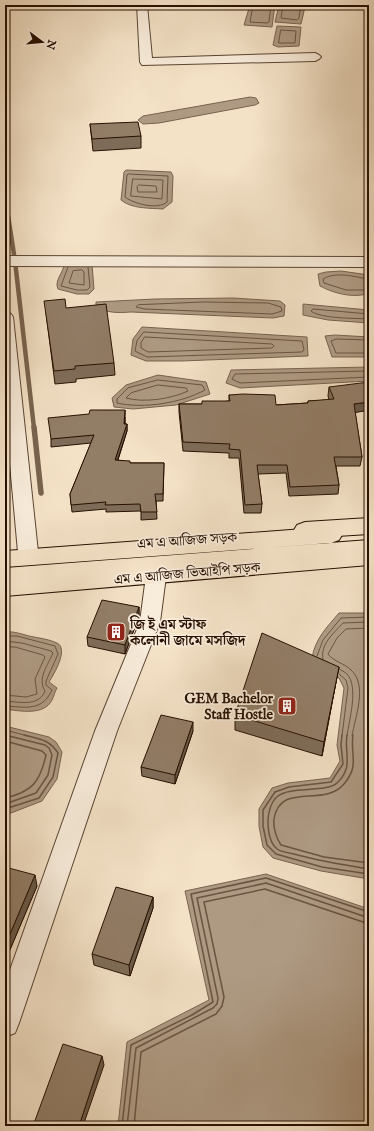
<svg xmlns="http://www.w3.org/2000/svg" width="374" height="1131" viewBox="0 0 374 1131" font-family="'IM FELL English','Noto Serif Bengali',serif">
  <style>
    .water { fill: #ae9a83; stroke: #78624f }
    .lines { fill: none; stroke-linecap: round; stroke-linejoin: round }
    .shore-far1 { stroke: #6a5442; stroke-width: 1 }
    .shore { stroke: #6a5442; stroke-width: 1.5 }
    .stream-far1 { stroke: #78624f; stroke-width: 4.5 }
    .stream { stroke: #78624f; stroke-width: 5.5 }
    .minor-casing { stroke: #5a4432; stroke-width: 2 }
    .major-casing { stroke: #270f00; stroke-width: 2 }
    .highway-casing { stroke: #270f00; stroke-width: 2 }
    .minor { fill: #f8ecdb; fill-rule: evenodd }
    .major { fill: #f4e2c7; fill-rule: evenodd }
    .highway { fill: #f4e2c7; fill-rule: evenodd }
    .wall { fill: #7e6c59; stroke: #270f00 }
    .shaded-wall { fill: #665848; stroke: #270f00 }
    .building { fill: #927d67; stroke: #270f00 }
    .labels { text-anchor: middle; stroke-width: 3.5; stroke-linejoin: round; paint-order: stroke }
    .street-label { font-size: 14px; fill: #270f00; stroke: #f8ecdb }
    .poi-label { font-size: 14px; font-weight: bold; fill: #270f00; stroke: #f8ecdb; text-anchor: start }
  </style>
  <rect width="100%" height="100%" fill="#f4e2c7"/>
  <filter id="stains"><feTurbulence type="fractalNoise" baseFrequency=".005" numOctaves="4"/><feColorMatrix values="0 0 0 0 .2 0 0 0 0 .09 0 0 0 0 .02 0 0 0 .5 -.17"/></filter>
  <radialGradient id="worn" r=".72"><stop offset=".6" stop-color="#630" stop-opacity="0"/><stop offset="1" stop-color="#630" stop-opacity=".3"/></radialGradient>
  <path class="water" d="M250,5H275L272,27L244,25Z
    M279,5L305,7L301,24L275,22Z
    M277,26L301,27L299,46L278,47L273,45Z
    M250,97L256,98L259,103L255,105L159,123L143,124L138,120L143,116Z
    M126,170L171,172L173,176L172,202L163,209C149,208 132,209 121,200L124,172Z
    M92,264L94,289L89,294H77L58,289C54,281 63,273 64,265Z
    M341,271L369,275V293C354,299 333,293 320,286L318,274L326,272Z
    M233,298L280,301L285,305L284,316L273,318L131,312C118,313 107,313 96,307V302L155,299Z
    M303,304L369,310V323L328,320L303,315Z
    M142,327L307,337L308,356L182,361H146L131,355L133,339Z
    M335,335L369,337V357H332L325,336Z
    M369,367V381L240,388L226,383L231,370Z
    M158,375L206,382L210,394L176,405L133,409L114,407L112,398L126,385Z
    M339,613H369V879L321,871L273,858L263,847L259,826V809L272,788L288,783L330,778L340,761L337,745L344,688L339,678L330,675L312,658C315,639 327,627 339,613Z
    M5,632C14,631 21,634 29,636C38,638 49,639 57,643C69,649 54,674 49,682L57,688C55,691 54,696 52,700C44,716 20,711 5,709Z
    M5,726L49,737L56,742L62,752L57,779L42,801L11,813H5Z
    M266,874L369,909V1048L367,1054L369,1057V1126H118L127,1042L209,1000L185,891Z"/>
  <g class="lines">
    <path class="shore-far1" d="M253,5L250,22L267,23L269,22L271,5
      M283,5L281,18L297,20L299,18L301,5
      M281,30L296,31L295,43H279Z
      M129,174L168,176L167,202C158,210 134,204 125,197L127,175Z
      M133,179L163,180L162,199L131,196Z
      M139,185L156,186L157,192H138L137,187Z
      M68,267L61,286L77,290H87L90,287L88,267
      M82,270L84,272V285L69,283L73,271Z
      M369,279C355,277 336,271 323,279L324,283L346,290H369
      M204,302L268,303L281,307L282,311L272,314L145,309L136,307L138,305Z
      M369,314L313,309L311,311C321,319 356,318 369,319
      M144,332L302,341L304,350L302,352L147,357L135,351L137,341Z
      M145,337L272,344L274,346L272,348L148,352L141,348V343Z
      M369,340L336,339L331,341L336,353H369
      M369,371L235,374L232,379L240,383L369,377
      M158,380L202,385L205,390C181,403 144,409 117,403V399L128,388Z
      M158,385L186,388L188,391C171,399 144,403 126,398L131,393Z
      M5,636H17L55,646L58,654L46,681V685L52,690C42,712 25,707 5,706
      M5,641L22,643L51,651L53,653C48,665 37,678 45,691C39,707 19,702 5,701
      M5,647H15L43,655L45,657L35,679L37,694L26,697L5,695
      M317,656L323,640L341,618L369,617
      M323,659C320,644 334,633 343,623L369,622
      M339,669C341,670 345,672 347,674C359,687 349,720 347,736
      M339,674L346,680L348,688L342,736
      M5,730L28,736
      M5,735L9,736
      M352,736C355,717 368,685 351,670C344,663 334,662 328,654L337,638L346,629L369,628"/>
    <path class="shore" d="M5,735L45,745L49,748L52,755L48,775L36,793L5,804
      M342,735L341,745L343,764L331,782L289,787L275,792L263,810V826L267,845L276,854L322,867L369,874
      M347,735C344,754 354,767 337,783C326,793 290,786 278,796C271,801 268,813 268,821C268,830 270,843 277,849C281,852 289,853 294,854C319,861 344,865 369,869
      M353,735C350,756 360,765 344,784C324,808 280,781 274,819C273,827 276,838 281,845L324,857L369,863
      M5,741L42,751L46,755C40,782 32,792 5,798
      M5,809L39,798L53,777L58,753C49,739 39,739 24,735
      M122,1126L131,1045L192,1015L213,1002L191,894L266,878L369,912
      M127,1126L136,1048L213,1008L217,1004L218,998L197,898L266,883L369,918
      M134,1126L141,1052L216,1014L222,1006L224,997L204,902L265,889L369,924"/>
    <path class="stream-far1" d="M5,196L15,261L34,428"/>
    <path class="stream" d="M34,427L41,493"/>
    <g class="minor-casing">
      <path id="minor" d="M137,5H147L152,58L315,53L319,55L321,57L319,59L315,61L142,65L140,62Z
        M5,256L369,257V267L5,266Z
        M5,312L11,314L13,317L38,552L35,557L28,559L21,557L18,552L5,409Z
        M156,569L163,571L166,576L160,622L117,731L19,1023L15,1033L5,1037V984L95,731L140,622L146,576L149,571Z"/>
    </g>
    <g class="major-casing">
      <path id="major" d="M369,518V534L305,538L297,535L294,530L297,525L305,522Z
        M369,549V565L5,596V580Z"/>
    </g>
    <g class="highway-casing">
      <path id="highway" d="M331,527L339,530L342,535L339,540L331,543L5,567V551Z
        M369,540V556L5,584V568Z"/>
    </g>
    <use href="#minor" class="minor"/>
    <use href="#major" class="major"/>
    <use href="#highway" class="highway"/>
  </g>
  <path class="wall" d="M90,124L141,136V148L93,151Z
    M66,308L114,363L115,375L76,379V382L55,384L46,313Z
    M329,387L369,410L355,412L362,457L360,466H336L339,485L338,494L289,496L286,473L258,474L262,504L261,513H244L239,458H229V453L183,451L179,412V404H202L229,401V395L276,405L308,403V401L329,400L328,396Z
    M125,417V424H127V431L118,460L130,463H164L163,501H156L157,519L141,520V511L106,512V509L72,512L70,494L91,443L51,447V439Z
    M139,607V616L125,654L88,646L87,637Z
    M336,682L322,756L235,730V715Z
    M193,731L175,784L142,776L141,767Z
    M5,867L37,886L9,952L5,950Z
    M153,897V908L130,976L94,965L92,954Z"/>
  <path class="shaded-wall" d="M369,402V410L353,413L354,404Z
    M125,410V430L127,424V431L115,468V460L124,424Z
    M139,607V616L125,654V645Z
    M339,667L336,682L322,756L324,742Z
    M193,722V731L175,784V775Z
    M35,875L37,886L9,952L7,941Z
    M153,897V908L130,976L129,965Z
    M102,1056L104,1065L83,1126H79Z"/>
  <path class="building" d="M138,122L141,136L92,139L90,124Z
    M65,299L66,308L106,304L114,363L75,366V369L54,371L44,301Z
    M369,382V402L354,404L362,457H334L339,485L290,487L287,465H257L262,504L245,505L240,450L229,449L230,444L183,442L179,404H202V401H230L229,395L243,394L275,395L276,405L308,403V401L334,399L329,387Z
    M90,410H125L124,424H127L115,460L130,461V463H164L163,494H155L157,512H141L140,504L105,505L106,502L71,505L70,494L94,435L51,439L48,418L89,414Z
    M102,600L139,607L125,645L87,637Z
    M262,633L339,667L324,742L235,715Z
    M161,715L193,722L175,775L141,767Z
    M5,867L35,875L7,941L5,940Z
    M116,887L153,897L129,965L92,954Z
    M63,1044L102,1056L79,1126H33Z"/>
  <defs>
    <g id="building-square" transform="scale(1)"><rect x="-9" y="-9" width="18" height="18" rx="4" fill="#8f2418" stroke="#f8ecdb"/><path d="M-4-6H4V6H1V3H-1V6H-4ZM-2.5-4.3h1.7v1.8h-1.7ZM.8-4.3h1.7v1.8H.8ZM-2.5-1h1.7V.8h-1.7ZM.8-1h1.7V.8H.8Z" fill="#fff"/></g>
  </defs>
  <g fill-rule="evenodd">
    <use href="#building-square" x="116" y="632"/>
    <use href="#building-square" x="287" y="706"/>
  </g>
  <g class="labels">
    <g class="street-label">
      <text transform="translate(187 540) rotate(-4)" y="5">এম এ আজিজ সড়ক</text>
      <text transform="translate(187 573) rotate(-5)" y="5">এম এ আজিজ ভিআইপি সড়ক</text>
    </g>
    <g class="poi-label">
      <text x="130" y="629">জি ই এম স্টাফ<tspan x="130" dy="16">কলোনী জামে মসজিদ</tspan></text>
      <text x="273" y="703" text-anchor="end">GEM Bachelor<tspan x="273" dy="16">Staff Hostle</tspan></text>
    </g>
  </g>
  <rect width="374" height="1131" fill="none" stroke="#f4e2c7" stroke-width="20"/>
  <rect x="6" y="6" width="362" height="1119" fill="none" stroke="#270f00" stroke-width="2"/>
  <rect x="10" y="10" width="354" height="1111" fill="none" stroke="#270f00"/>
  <g transform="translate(42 42) rotate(106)" stroke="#f8ecdb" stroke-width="3" paint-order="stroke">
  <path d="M0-3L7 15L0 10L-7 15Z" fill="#270f00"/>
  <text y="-6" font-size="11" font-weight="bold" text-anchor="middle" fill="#270f00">N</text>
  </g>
  <rect width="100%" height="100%" filter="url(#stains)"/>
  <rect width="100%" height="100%" fill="url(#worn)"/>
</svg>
